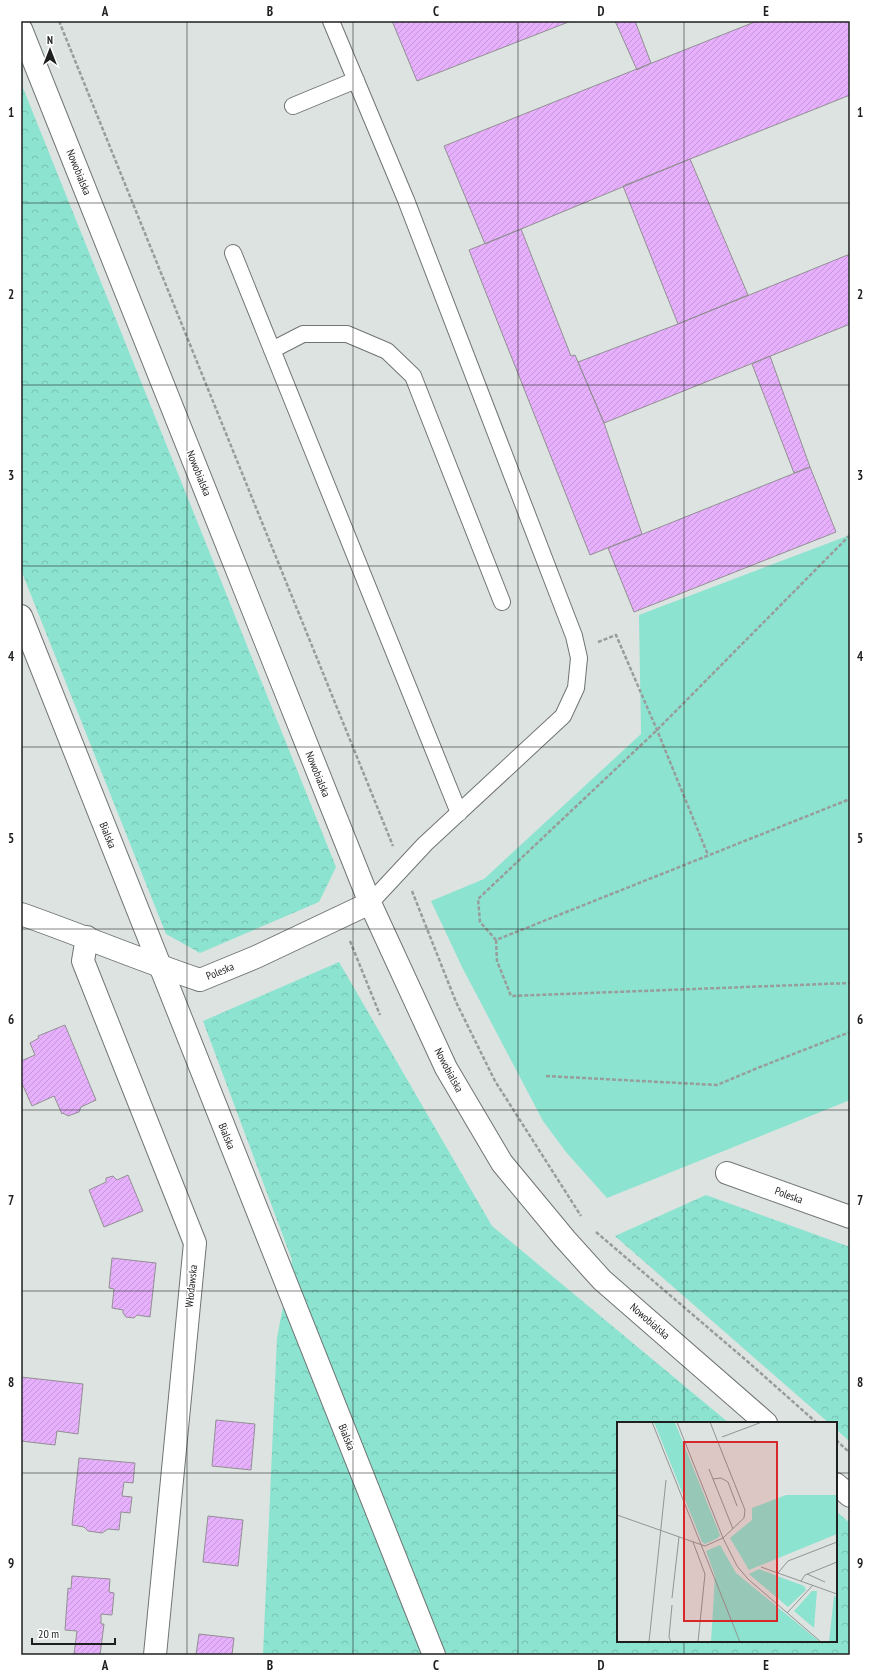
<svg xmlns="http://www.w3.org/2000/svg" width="871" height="1676" viewBox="0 0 871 1676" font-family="'PT Sans Narrow',sans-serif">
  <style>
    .grass { fill: #8be3d0 }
    .forest { fill: url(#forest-crowns) }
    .building { fill: url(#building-hatch); stroke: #928f93 }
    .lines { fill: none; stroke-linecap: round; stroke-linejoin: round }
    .service-casing { stroke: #707574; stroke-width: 18 }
    .pedestrian-casing { stroke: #707574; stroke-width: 24 }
    .minor-casing { stroke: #707574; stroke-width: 24 }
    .path { stroke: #989d9b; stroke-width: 2.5; stroke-dasharray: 4 2; stroke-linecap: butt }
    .service { stroke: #fff; stroke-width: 16 }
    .pedestrian { stroke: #fff; stroke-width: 22 }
    .minor { stroke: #fff; stroke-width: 22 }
    .grid { fill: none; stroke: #1e201f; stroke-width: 1; stroke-opacity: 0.55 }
    .labels { text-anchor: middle; stroke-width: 3; stroke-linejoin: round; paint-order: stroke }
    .street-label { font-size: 11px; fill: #1e201f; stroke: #fff }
    .inset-road { fill: none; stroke: #919593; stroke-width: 1 }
    .view { fill: #d62828; fill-opacity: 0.15; stroke: #d62828; stroke-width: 2 }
    .inset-edge { fill: none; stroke: #1e201f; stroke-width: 2 }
    .neatline { fill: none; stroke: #1e201f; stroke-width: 1.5 }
    .grid-label { font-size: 13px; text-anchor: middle; font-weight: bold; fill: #1e201f }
  </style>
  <defs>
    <pattern id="forest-crowns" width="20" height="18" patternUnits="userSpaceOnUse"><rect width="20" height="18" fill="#8be3d0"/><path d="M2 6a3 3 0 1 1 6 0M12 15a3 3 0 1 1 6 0" fill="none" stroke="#78c2b2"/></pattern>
    <pattern id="building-hatch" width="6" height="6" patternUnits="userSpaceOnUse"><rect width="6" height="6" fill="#e7b0fd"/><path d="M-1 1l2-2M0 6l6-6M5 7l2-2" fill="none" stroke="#c697d8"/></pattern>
  </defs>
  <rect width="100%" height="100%" fill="#dde3e1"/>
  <path class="grass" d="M850,535V1100L607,1198L566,1152L543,1121L462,967L431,901L484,879L641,734L639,615Z"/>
  <path class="forest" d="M21,83L336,867L319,902L200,953L166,934L21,570Z
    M339,962L492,1226L729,1423H618V1641H836V1511L850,1523V1655H263L277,1338L292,1260L203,1021Z
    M706,1195L850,1247V1442L836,1429V1423H829L615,1236Z"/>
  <path class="building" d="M392,21H571L417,81Z
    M615,21H635L651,63L637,70Z
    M757,21H850V95L690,159L485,244L444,146Z
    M690,159L748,295L678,324L623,186Z
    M521,229L571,356L575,355L604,423L642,534L590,555L469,250Z
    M850,254V324L604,423L578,362L678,324Z
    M770,356L810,467L794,473L752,364Z
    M810,467L836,532L634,612L608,548Z
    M65,1025L96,1100L81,1107L79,1112L68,1116L63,1113L62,1114L54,1096L32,1106L21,1081V1061L35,1055L30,1043L39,1038L38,1036Z
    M128,1175L143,1211L104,1227L89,1190L106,1182V1178L113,1176L117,1180Z
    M112,1258L156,1263L150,1317L137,1315L134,1318L126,1317L123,1313V1310L112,1308L114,1289L109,1288Z
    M21,1377L83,1384L78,1434L57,1431L55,1445L21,1441Z
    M216,1420L255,1424L251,1470L212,1466Z
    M79,1458L135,1463L133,1483L124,1482L122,1496L132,1497L130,1513L121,1512L119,1530L108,1529L102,1533L88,1531L84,1527L72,1525Z
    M208,1516L243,1520L238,1566L203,1562Z
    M72,1576L110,1579L109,1592L114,1593L112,1615L101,1614V1624H104L100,1655L74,1654L77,1631L65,1630L68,1588L71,1589Z
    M199,1634L234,1638L232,1655H196Z"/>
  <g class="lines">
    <g class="service-casing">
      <path id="service" d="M331,21L406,200L574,636L579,658L576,688L563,716L425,844L370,903
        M293,106L356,80
        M233,253L459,813
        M272,350L303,334H347L387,351L413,376L502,602"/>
    </g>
    <g class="pedestrian-casing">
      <path id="pedestrian" d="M21,616L434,1655"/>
    </g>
    <g class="minor-casing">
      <path id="minor" d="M21,29L370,903L446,1068L502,1163L565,1239L602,1280L766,1423
        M21,914C81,935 140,960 200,980L256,957L370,903
        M87,937L83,961L195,1243L155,1655
        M727,1173L850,1217
        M836,1484L850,1496"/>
    </g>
    <path class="path" d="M59,21L393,846
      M850,535L657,730L478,899L480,922L496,940L850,799
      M598,642L616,635L657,730L708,855
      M412,891L456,1002L495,1081L581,1216
      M496,940L497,961L511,996L850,983
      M350,941L380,1015
      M546,1076L717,1085L760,1067L850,1032
      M596,1232L747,1361L817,1423
      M836,1440L850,1453"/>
    <use href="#service" class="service"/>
    <use href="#pedestrian" class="pedestrian"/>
    <use href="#minor" class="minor"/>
  </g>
  <path class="grid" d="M187,21V1655M353,21V1655M518,21V1655M684,21V1423M21,203H850M21,385H850M21,566H850M21,747H850M21,929H850M21,1110H850M21,1291H850M21,1473H618M836,1473H850M684,1641V1655"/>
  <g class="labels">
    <g class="street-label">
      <text transform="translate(79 172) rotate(68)" y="4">Nowobialska</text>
      <text transform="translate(199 473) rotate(68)" y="4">Nowobialska</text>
      <text transform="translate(318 774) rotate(68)" y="4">Nowobialska</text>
      <text transform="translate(108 835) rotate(68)" y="4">Bialska</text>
      <text transform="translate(220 971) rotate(-22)" y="4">Poleska</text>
      <text transform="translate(449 1070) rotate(62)" y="4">Nowobialska</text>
      <text transform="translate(227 1136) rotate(68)" y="4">Bialska</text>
      <text transform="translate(789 1195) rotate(20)" y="4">Poleska</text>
      <text transform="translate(191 1286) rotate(-84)" y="4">Włodawska</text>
      <text transform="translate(650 1321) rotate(41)" y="4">Nowobialska</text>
      <text transform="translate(347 1437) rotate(68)" y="4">Bialska</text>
    </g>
  </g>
  <g transform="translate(617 1422)">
    <rect width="220" height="220" fill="#dde3e1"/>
    <path d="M169,73H220V112L132,148L113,116L135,98V86Z" fill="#8be3d0"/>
    <path d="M37,0H57L59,3L103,113L101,116L88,122L85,120ZM103,123L119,151L203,220H94L98,154L89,129ZM142,147L187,164L189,168L171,185L132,152ZM195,169H200L197,206L177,189ZM217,174L220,175V220H212Z" fill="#8be3d0"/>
    <path class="inset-road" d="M35,0L123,220M60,0L106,116L120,144L131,157L204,220M105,15L145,0M92,47L116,107M96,57L104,56L111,60L120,84M0,93L88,124L106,116L127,96L128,88L93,0M76,120L88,152L81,220M144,145L220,172M161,151L171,139L220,120M190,152L208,160M184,159L188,153L220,140M55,176L62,115M170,191L196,163M32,220L49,58M54,220L52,215L55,183"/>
    <path class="view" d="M67,20H160V199H67Z"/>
    <rect width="220" height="220" class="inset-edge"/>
  </g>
  <rect width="871" height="1676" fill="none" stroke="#ffffff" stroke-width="44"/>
  <g transform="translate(50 50)" stroke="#ffffff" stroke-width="3" paint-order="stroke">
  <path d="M0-3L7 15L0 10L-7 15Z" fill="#1e201f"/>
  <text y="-6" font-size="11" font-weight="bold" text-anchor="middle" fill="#1e201f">N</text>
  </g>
  <path d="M32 1638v6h83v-6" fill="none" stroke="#1e201f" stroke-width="2"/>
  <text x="38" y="1638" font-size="12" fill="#1e201f" stroke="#ffffff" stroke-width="3" paint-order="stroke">20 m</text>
  <rect x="22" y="22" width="827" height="1632" class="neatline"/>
  <g class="grid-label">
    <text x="105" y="16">A</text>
    <text x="270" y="16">B</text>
    <text x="436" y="16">C</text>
    <text x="601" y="16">D</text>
    <text x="766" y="16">E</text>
    <text x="11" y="117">1</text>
    <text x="860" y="117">1</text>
    <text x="11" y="299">2</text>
    <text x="860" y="299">2</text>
    <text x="11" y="480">3</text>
    <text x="860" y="480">3</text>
    <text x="11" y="661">4</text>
    <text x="860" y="661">4</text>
    <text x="11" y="843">5</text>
    <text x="860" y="843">5</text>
    <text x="11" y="1024">6</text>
    <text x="860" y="1024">6</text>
    <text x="11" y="1205">7</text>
    <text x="860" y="1205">7</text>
    <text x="11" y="1387">8</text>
    <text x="860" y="1387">8</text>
    <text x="11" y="1568">9</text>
    <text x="860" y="1568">9</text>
    <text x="105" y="1670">A</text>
    <text x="270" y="1670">B</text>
    <text x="436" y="1670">C</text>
    <text x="601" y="1670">D</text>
    <text x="766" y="1670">E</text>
  </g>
</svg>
